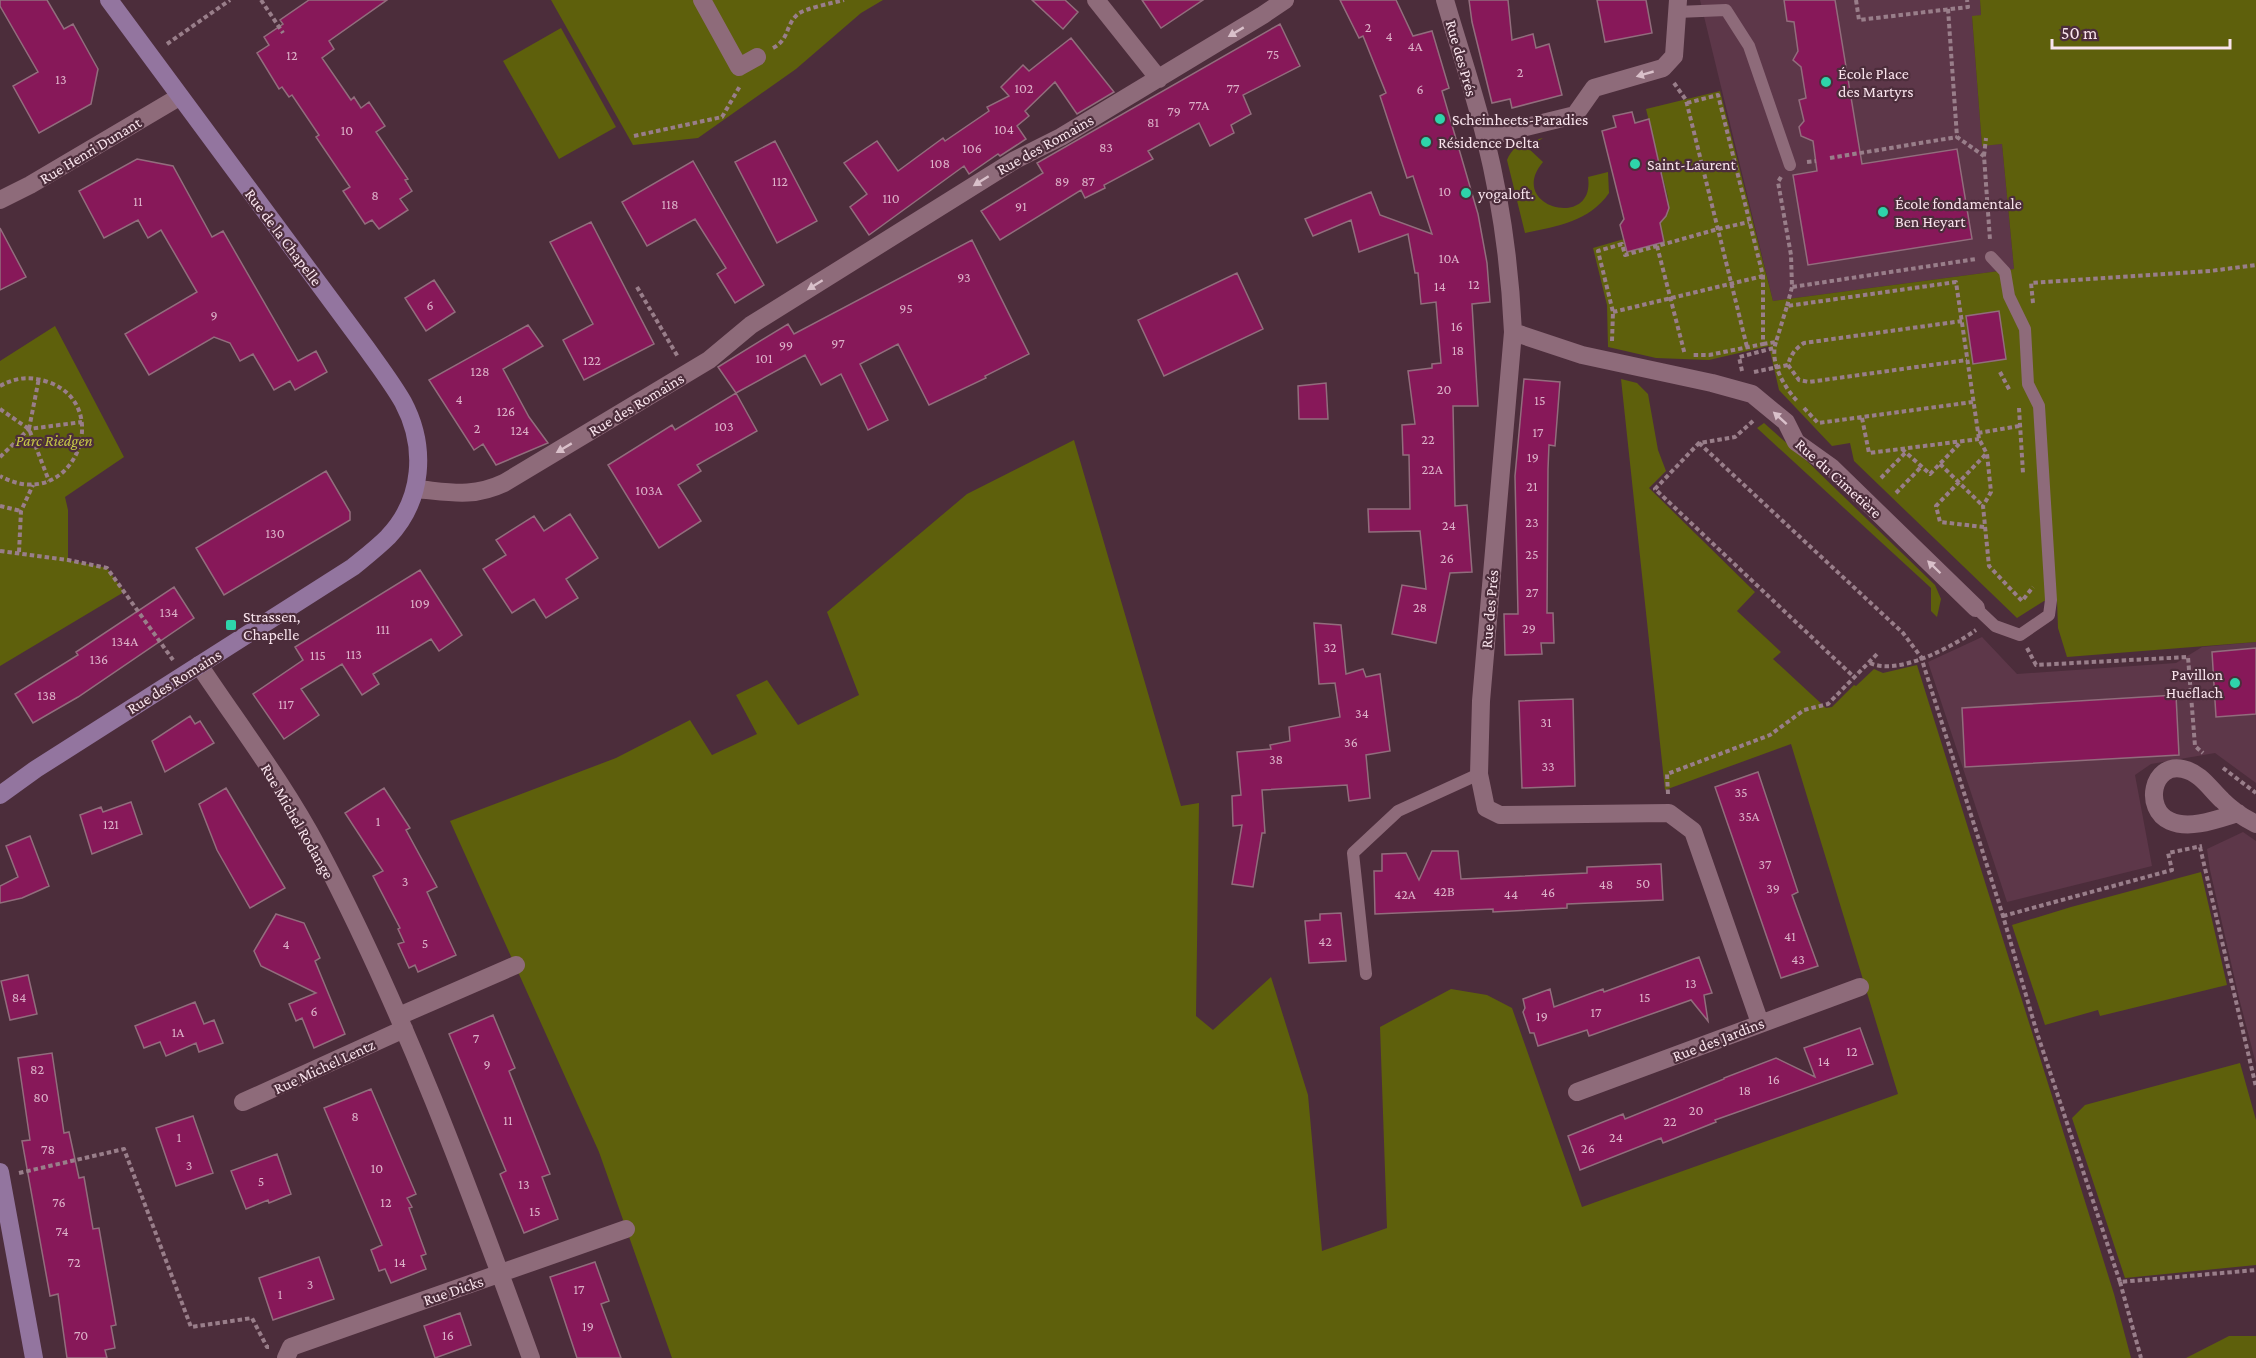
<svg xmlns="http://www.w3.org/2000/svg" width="2256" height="1358" viewBox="0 0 2256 1358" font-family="'Crimson Pro',serif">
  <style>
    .built { fill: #5d3749 }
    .green { fill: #5e600c }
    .building { fill: #871859; stroke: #926d7d; stroke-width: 1.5 }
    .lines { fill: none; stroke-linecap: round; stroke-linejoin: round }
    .path { stroke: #997e8a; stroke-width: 4; stroke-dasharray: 4.5 3; stroke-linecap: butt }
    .service { stroke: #8e6b7a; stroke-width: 12 }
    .minor { stroke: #8e6b7a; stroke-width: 18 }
    .secondary { stroke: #93759f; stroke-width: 18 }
    .oneway { fill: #d9c0ca }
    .poi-dot { fill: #2ed4aa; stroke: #4c2d3b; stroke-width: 2 }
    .labels { text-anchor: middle; stroke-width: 4.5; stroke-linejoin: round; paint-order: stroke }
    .number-label { font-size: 14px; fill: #dcb1c8 }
    .street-label { font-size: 16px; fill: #f9e4ed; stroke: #4c2d3b }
    .poi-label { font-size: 16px; fill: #f9e4ed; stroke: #4c2d3b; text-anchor: start }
    .park-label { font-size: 16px; font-style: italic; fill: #c5c746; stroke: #4c2d3b }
  </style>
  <rect width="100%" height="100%" fill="#4c2d3b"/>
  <path class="built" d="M1700,0H1980L1981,15L1972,17L1982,145L2002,144L2014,269L1773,301Z
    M1982,637L2017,674L2176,663L2202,647L2256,642V783L2215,753L2151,764L2135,775L2152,866L2007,902L1928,662Z
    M2243,832L2256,841V1064L2239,998L2210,870L2207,849Z"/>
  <path class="green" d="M551,0H883L861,13L796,69L698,138L633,145Z
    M1980,0H2256V642L2067,657L2058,628L2057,600L2044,601L2017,618L1854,461L1850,443L1832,446L1779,390L1769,346L1709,360L1656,358L1608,347L1607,305L1593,248L1624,239L1628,252L1664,242L1660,223C1667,215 1669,209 1668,198L1646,109L1720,91L1773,301L2014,269L2002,144L1982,146L1972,16L1981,15Z
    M561,28L616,127L559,159L503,61Z
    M1543,138L1528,148L1543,162C1505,207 1596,231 1588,177L1608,172L1609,193C1589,222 1557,226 1525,233L1507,160C1514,143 1526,142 1543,138Z
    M55,326L124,457L65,497L68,510V560L107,568L124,592L0,666V361Z
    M1621,379L1637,383L1648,394L1658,450L1666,471L1649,488L1755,592L1737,611L1781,652L1773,659L1826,708L1832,707L1854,685L1856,686L1874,669L1883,673L1917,665L2114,1294L2131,1358H672L599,1152L450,821L616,758L690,720L712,755L757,734L736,695L767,680L798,725L859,695L827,612L967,494L1074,440L1181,806L1199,803L1196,1016L1213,1030L1271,977L1308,1095L1322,1251L1387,1228L1380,1027L1451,989L1487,995L1512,1008L1582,1207L1898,1094L1791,744L1665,790Z
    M1764,423L1809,463L1935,585L1941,599L1937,617L1931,611V588L1757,428Z
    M2201,872L2227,985L2100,1016L2098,1010L2045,1025L2012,925L2071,907Z
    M2240,1063L2256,1120V1265L2125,1278L2072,1118L2085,1105Z
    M2229,1336H2256V1358H2186Z"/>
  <path class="building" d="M0,0H47L64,29L73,24L98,69L91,104L39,133L13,86L38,72L0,6Z
    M309,0H387L329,41L334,49L322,58L351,100L354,97L361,108L369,102L385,126L376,132L408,179L405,180L412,191L400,199L408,210L379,229L372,220L365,224L343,191L350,187L316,137L319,135L292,95L289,97L282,87L279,89L257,53L269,45L264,37L283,24L280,20Z
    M1032,0H1065L1078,12L1063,29Z
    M1142,0H1203L1161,28Z
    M1340,0H1396L1413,36L1432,31L1449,88L1442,91L1478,214L1487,263L1490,302L1472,304L1478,406H1453L1455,506L1467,505L1472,572L1450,573L1436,643L1392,634L1402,585L1426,589L1420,531L1369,532L1368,509H1410L1409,455H1403L1402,425L1415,424L1408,371L1432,368V364L1441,363L1436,302L1421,304L1418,273H1415L1408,234L1359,252L1351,220L1313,236L1305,219L1371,192L1380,215L1432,234L1413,176L1407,178L1380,96L1386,93L1363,36L1359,38Z
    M1469,0H1508L1512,40L1533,34L1536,48L1549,44L1562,95L1512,108L1510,99L1492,103L1472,22Z
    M1597,0H1646L1652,33L1605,42Z
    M1784,0H1835L1862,164L1957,149L1972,239L1808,265L1793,175L1817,171L1813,141L1801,136L1799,127L1804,121L1799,100L1806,98L1801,67L1793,60L1798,51L1794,22L1787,21Z
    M1280,24L1300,66L1243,95L1251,114L1231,125L1234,133L1210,146L1199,123L1148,151L1153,159L1104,185L1105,188L1085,198L1081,190L1000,240L981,211L1043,173L1037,163Z
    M1071,38L1114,92L1077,114L1055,82L1025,111L1029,116L1017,126L1026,139L1000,156L998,154L969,174L964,166L869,235L850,207L867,194L844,163L877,141L898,171L943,138L945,141L989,111L987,107L1009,96L1001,87L1023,65L1029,71Z
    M1632,112L1635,123L1649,119L1669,208L1666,216L1660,223L1664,242L1627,252L1620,225L1624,219L1602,131L1616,127L1613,116Z
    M775,141L817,221L777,243L735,162Z
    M137,159L173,166L212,237L223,231L298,361L316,351L327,372L295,390L290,381L274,390L253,354L240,361L230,343L214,337L149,375L125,334L197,292L161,230L148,238L138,220L104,238L79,191Z
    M693,161L764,285L735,303L717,274L726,268L695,219L647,246L622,202Z
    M591,222L654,344L584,380L563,340L593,324L550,242Z
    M0,228L26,277L0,290Z
    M972,240L1029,354L985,376L986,378L929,405L898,344L860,364L888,420L868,430L841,374L821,385L805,355L736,393L718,367L788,324L794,334Z
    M1237,273L1263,329L1164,376L1138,320Z
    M434,280L455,312L426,331L405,298Z
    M1999,311L2006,359L1973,364L1966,316Z
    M528,325L543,346L503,369L529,417L548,443L496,465L483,444L474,450L429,380Z
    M1524,379L1560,382L1555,446L1549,445L1548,469L1547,613H1553L1554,643H1541L1542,654L1505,655L1504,614H1518L1515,476Z
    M1326,383L1328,419H1299L1298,386Z
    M736,393L757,431L697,465L701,471L678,485L701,521L659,548L608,465L672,425L675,430Z
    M326,471L350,512V520L224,595L196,548Z
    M570,514L598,558L566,579L578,598L546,618L534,599L512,613L483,569L506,555L496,540L534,516L544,531Z
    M420,570L462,635L439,651L431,639L373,674L379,684L362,695L342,664L301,689L319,715L284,739L253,694L303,660L295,647Z
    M174,587L194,618L78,697L33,723L15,694L78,655L76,652Z
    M1314,623L1341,625L1346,674L1363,669L1366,677L1380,674L1390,751L1366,755L1370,798L1349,801L1347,785L1262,790L1265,833H1262L1253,887L1232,884L1242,825L1233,826L1232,796L1241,795L1237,752L1271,749L1270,745L1290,741L1289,727L1340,717L1335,683L1319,684Z
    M2256,648V714L2216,717L2212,652Z
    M2176,695L2179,755L1965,767L1962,708Z
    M1573,699L1575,786L1522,788L1519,701Z
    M190,716L195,724L200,721L214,743L165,772L152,741Z
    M1758,772L1798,892L1792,895L1818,966L1781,978L1715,787Z
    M226,788L285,888L250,908L217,850L199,804Z
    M384,788L410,828L406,830L437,887L427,892L456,955L418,972L415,965L409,968L398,944L404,942L398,929L400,928L373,876L383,871L345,813Z
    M131,802L142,834L92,854L80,815L101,807L103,812Z
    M30,836L49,886L22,898L0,903V886L18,877L6,846Z
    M1432,851H1458L1461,879L1587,873V867L1661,864L1663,900L1567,904V908L1493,912V909L1375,914L1374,871H1382V854L1406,853L1419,880Z
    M1341,913L1346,961L1309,963L1305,921L1320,920V914Z
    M276,914L304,923L320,958L315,961L345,1034L314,1048L302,1018L296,1021L289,1004L316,993L261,966L254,951Z
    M1699,957L1712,993L1704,995L1708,1021L1691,1000L1589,1036L1587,1030L1538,1046L1534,1033H1530L1523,1012L1525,1008L1523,999L1550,989L1554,1007L1603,989L1604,992Z
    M28,975L37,1014L10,1020L1,981Z
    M195,1002L204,1024L214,1020L223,1043L199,1052L196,1043L166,1056L160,1042L144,1048L135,1026Z
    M493,1015L515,1068L509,1071L550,1174L542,1177L558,1219L524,1233L500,1174L506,1171L449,1034Z
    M1860,1028L1873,1064L1715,1120L1716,1122L1663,1143L1661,1138L1580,1170L1568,1136L1623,1114L1625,1119L1724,1079V1078L1776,1058L1815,1077L1804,1048Z
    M52,1053L64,1133L69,1132L79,1178L84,1177L93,1229L99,1228L116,1325L111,1326L115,1348L105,1350L107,1358H67L58,1294L50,1296L22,1141L30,1140L18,1058Z
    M371,1089L416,1194L407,1198L412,1207L409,1208L426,1254L421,1256L426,1269L391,1283L385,1269L379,1271L371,1250L382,1245L324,1108Z
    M193,1116L213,1173L176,1186L156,1128Z
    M277,1154L291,1194L269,1203L268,1200L246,1209L231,1171Z
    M319,1257L334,1299L273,1320L259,1278Z
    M595,1262L609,1301L601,1304L621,1358H577L550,1277Z
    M460,1313L471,1345L435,1358L424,1326Z"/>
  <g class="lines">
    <path class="path" d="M261,0L283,33
      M1856,0L1859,20L1968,7L1967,0
      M1948,9L1957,137L1984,156L1990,240
      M167,44L230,0
      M773,48C790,39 785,25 798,14C806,8 833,3 844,0
      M1674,83L1686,100L1747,347
      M1687,103L1718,95L1763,276V344L1709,355H1691
      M634,136L722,117L740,86
      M1984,156L1986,138
      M1830,158L1957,137
      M1807,162L1816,161
      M1781,177L1778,182L1791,255L1792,287L1976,259
      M1657,246L1685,355
      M637,287L678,357
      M2033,303L2031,283L2210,271L2256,265
      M1787,306L1792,287
      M1613,312L1763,276
      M1962,321L1804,343C1795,349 1791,354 1788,365L1799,380L1809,382L1967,360
      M1612,341L1613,312L1598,251L1622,244L1625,255L1718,229L1749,222
      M1776,342C1769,363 1785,388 1798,402
      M1763,344L1776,342L1787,306L1956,282L1979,439L1987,454L1991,492L1983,506L1989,566L2022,601L2033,587
      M1742,371L1739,357L1774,348
      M1754,372L1788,365
      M2000,372L2010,391
      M0,386C16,377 31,376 48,382C116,405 73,516 0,476
      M1804,408L1818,423L1973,402
      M2019,408L2023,473
      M0,409L29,429L49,481
      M1862,418L1869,453L1979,439
      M1753,421L1735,437L1699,443L1655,489L1855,678
      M29,429L39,378
      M1978,433L2019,426
      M1699,443L1903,633L1921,657L2003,916L2037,1033L2120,1282L2256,1270
      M1902,449L1930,474L1961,442
      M0,457L29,429L82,422
      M1940,464L1983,506
      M1881,478L1906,452
      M1896,493L1921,467
      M0,506L21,511
      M1984,527L1940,522L1936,506L1986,454
      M0,551L68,560L107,568L173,660
      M19,552L21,511L33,485
      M2027,648L2036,665L2188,657L2195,746L2203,753
      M1870,663C1898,676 1952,647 1976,630
      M2223,768L2256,793
      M1668,794L1667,774L1770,735L1804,710L1828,704L1879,652
      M2200,847L2256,1087
      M2003,916L2172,870L2168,853L2202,846
      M19,1173L124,1149L191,1327L252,1318L267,1347H269
      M2120,1282L2141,1358"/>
    <path class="service" d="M1677,12L1726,10L1749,46L1790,165
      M1976,608L1995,626L2020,635L2049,615L2051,600L2039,406L2028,384L2025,329L2009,296L2005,272L1991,257
      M1366,974L1353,853L1398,811L1479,774"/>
    <path class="minor" d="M702,0L739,67L757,57
      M1096,0L1159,79
      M1445,0C1458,45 1474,91 1485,137C1501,201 1510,266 1513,332L1481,701L1479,774L1486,808L1500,815L1669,813L1693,831L1760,1023
      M1485,137L1575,115L1594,88L1663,68L1674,56L1678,0
      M0,200L30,185L179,97
      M1513,332L1582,355L1712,383L1752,394L1786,422L1796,442L1831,467L1976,608
      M416,489C450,492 472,498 504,483L709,360L751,325L1015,160L1061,137L1263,15L1285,0
      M199,665C239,725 284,784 318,848C404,1011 468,1185 531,1358
      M2238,813C2218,819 2190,830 2170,821C2143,809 2152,762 2183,769C2201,773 2210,789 2222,800C2232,810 2244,818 2256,824
      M399,1016L516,965
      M1577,1092L1860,987
      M243,1102L404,1029
      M286,1358L291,1347L626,1229"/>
    <path class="secondary" d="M0,795L36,769L353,567C364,558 377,548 388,537C423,500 427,447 403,402C392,383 379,366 367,349L109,0
      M0,1172L34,1358"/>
  </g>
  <defs><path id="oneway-solid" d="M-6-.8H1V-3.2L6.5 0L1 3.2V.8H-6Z" transform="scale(1.5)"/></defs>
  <g class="oneway">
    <use href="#oneway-solid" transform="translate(1236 32) rotate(149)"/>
    <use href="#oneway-solid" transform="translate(1645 74) rotate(164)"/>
    <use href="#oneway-solid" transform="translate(981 181) rotate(148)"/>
    <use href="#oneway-solid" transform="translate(815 285) rotate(148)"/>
    <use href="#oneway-solid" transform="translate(1780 418) rotate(-138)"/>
    <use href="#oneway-solid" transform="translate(564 448) rotate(149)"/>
    <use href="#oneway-solid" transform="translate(1934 567) rotate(-136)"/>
  </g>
  <g class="poi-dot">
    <circle cx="1826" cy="82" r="6"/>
    <circle cx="1440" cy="119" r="6"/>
    <circle cx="1426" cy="142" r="6"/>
    <circle cx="1635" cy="164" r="6"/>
    <circle cx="1466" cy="193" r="6"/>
    <circle cx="1883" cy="212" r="6"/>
    <rect x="225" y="619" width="12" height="12" rx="3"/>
    <circle cx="2235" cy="683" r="6"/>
  </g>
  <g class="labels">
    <g class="number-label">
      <text x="1368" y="32">2</text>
      <text x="1389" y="41">4</text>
      <text x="1415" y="51">4A</text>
      <text x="1273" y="59">75</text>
      <text x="292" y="60">12</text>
      <text x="1520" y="77">2</text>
      <text x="61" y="84">13</text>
      <text x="1024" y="93">102</text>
      <text x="1233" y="93">77</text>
      <text x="1420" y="94">6</text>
      <text x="1199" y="110">77A</text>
      <text x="1174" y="116">79</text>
      <text x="1153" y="127">81</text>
      <text x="1004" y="134">104</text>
      <text x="347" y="135">10</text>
      <text x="1106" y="152">83</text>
      <text x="972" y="153">106</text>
      <text x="940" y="168">108</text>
      <text x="780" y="186">112</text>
      <text x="1062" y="186">89</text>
      <text x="1088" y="186">87</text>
      <text x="1445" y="196">10</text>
      <text x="375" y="200">8</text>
      <text x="891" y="203">110</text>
      <text x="138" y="206">11</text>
      <text x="670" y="209">118</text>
      <text x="1021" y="211">91</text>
      <text x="1449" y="263">10A</text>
      <text x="964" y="282">93</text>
      <text x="1474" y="289">12</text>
      <text x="1440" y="291">14</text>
      <text x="430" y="310">6</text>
      <text x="906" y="313">95</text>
      <text x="214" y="320">9</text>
      <text x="1457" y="331">16</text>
      <text x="838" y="348">97</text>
      <text x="786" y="350">99</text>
      <text x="1458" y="355">18</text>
      <text x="764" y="363">101</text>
      <text x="592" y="365">122</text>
      <text x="480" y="376">128</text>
      <text x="1444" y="394">20</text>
      <text x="459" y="404">4</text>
      <text x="1540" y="405">15</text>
      <text x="506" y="416">126</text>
      <text x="724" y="431">103</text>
      <text x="477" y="433">2</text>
      <text x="520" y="435">124</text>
      <text x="1538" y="437">17</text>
      <text x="1428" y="444">22</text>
      <text x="1533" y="462">19</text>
      <text x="1432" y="474">22A</text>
      <text x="1532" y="491">21</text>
      <text x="649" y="495">103A</text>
      <text x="1532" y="527">23</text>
      <text x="1449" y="530">24</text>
      <text x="275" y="538">130</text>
      <text x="1532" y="559">25</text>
      <text x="1447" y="563">26</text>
      <text x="1532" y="597">27</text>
      <text x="420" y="608">109</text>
      <text x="1420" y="612">28</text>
      <text x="169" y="617">134</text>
      <text x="1529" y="633">29</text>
      <text x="383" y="634">111</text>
      <text x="125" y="646">134A</text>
      <text x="1330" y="652">32</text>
      <text x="354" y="659">113</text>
      <text x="318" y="660">115</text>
      <text x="99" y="664">136</text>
      <text x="47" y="700">138</text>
      <text x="286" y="709">117</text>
      <text x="1362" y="718">34</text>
      <text x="1546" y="727">31</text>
      <text x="1351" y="747">36</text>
      <text x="1276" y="764">38</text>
      <text x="1548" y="771">33</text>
      <text x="1741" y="797">35</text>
      <text x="1749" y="821">35A</text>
      <text x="378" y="826">1</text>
      <text x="111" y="829">121</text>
      <text x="1765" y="869">37</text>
      <text x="405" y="886">3</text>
      <text x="1643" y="888">50</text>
      <text x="1606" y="889">48</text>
      <text x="1773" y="893">39</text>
      <text x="1444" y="896">42B</text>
      <text x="1548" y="897">46</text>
      <text x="1405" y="899">42A</text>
      <text x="1511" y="899">44</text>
      <text x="1790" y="941">41</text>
      <text x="1325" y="946">42</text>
      <text x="425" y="948">5</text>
      <text x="286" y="949">4</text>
      <text x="1798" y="964">43</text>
      <text x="1691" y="988">13</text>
      <text x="19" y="1002">84</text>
      <text x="1645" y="1002">15</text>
      <text x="314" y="1016">6</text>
      <text x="1596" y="1017">17</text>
      <text x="1542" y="1021">19</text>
      <text x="178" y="1037">1A</text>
      <text x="476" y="1043">7</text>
      <text x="1852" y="1056">12</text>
      <text x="1824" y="1066">14</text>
      <text x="487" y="1069">9</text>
      <text x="37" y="1074">82</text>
      <text x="1774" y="1084">16</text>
      <text x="1745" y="1095">18</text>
      <text x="41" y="1102">80</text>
      <text x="1696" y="1115">20</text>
      <text x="355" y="1121">8</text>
      <text x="508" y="1125">11</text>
      <text x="1670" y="1126">22</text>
      <text x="179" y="1142">1</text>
      <text x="1616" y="1142">24</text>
      <text x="1588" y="1153">26</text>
      <text x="48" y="1154">78</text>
      <text x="189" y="1170">3</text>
      <text x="377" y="1173">10</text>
      <text x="261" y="1186">5</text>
      <text x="524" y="1189">13</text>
      <text x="59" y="1207">76</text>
      <text x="386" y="1207">12</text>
      <text x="535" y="1216">15</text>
      <text x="62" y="1236">74</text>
      <text x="74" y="1267">72</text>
      <text x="400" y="1267">14</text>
      <text x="310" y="1289">3</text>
      <text x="579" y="1294">17</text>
      <text x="280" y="1299">1</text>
      <text x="588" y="1331">19</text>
      <text x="81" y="1340">70</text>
      <text x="448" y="1340">16</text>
    </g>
    <g class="street-label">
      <text transform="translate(1462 58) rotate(74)" y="6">Rue des Prés</text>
      <text transform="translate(1045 144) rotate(-29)" y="6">Rue des Romains</text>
      <text transform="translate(90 150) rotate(-31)" y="6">Rue Henri Dunant</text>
      <text transform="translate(284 237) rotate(53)" y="6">Rue de la Chapelle</text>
      <text transform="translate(636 404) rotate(-31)" y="6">Rue des Romains</text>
      <text transform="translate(1839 478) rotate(42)" y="6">Rue du Cimetière</text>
      <text transform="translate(1489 609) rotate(-85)" y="6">Rue des Prés</text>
      <text transform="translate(174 681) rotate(-32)" y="6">Rue des Romains</text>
      <text transform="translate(298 821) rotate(60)" y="6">Rue Michel Rodange</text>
      <text transform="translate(1718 1039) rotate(-21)" y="6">Rue des Jardins</text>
      <text transform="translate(324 1066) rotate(-25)" y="6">Rue Michel Lentz</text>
      <text transform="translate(453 1290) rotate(-19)" y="6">Rue Dicks</text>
    </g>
    <g class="poi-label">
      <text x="1838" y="79">École Place<tspan x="1838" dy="18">des Martyrs</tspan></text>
      <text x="1452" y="125">Scheinheets-Paradies</text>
      <text x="1438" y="148">Résidence Delta</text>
      <text x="1647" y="170">Saint-Laurent</text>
      <text x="1478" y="199">yogaloft.</text>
      <text x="1895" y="209">École fondamentale<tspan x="1895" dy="18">Ben Heyart</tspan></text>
      <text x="243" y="622">Strassen,<tspan x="243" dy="18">Chapelle</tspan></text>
      <text x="2223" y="680" text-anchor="end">Pavillon<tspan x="2223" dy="18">Hueflach</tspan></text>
    </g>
    <g class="park-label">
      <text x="54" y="446">Parc Riedgen</text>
    </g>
  </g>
  <path d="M2052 39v9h178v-9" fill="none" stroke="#f9e4ed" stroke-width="3"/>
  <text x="2061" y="39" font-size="18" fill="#f9e4ed" stroke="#4c2d3b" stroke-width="4.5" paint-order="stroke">50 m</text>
</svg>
